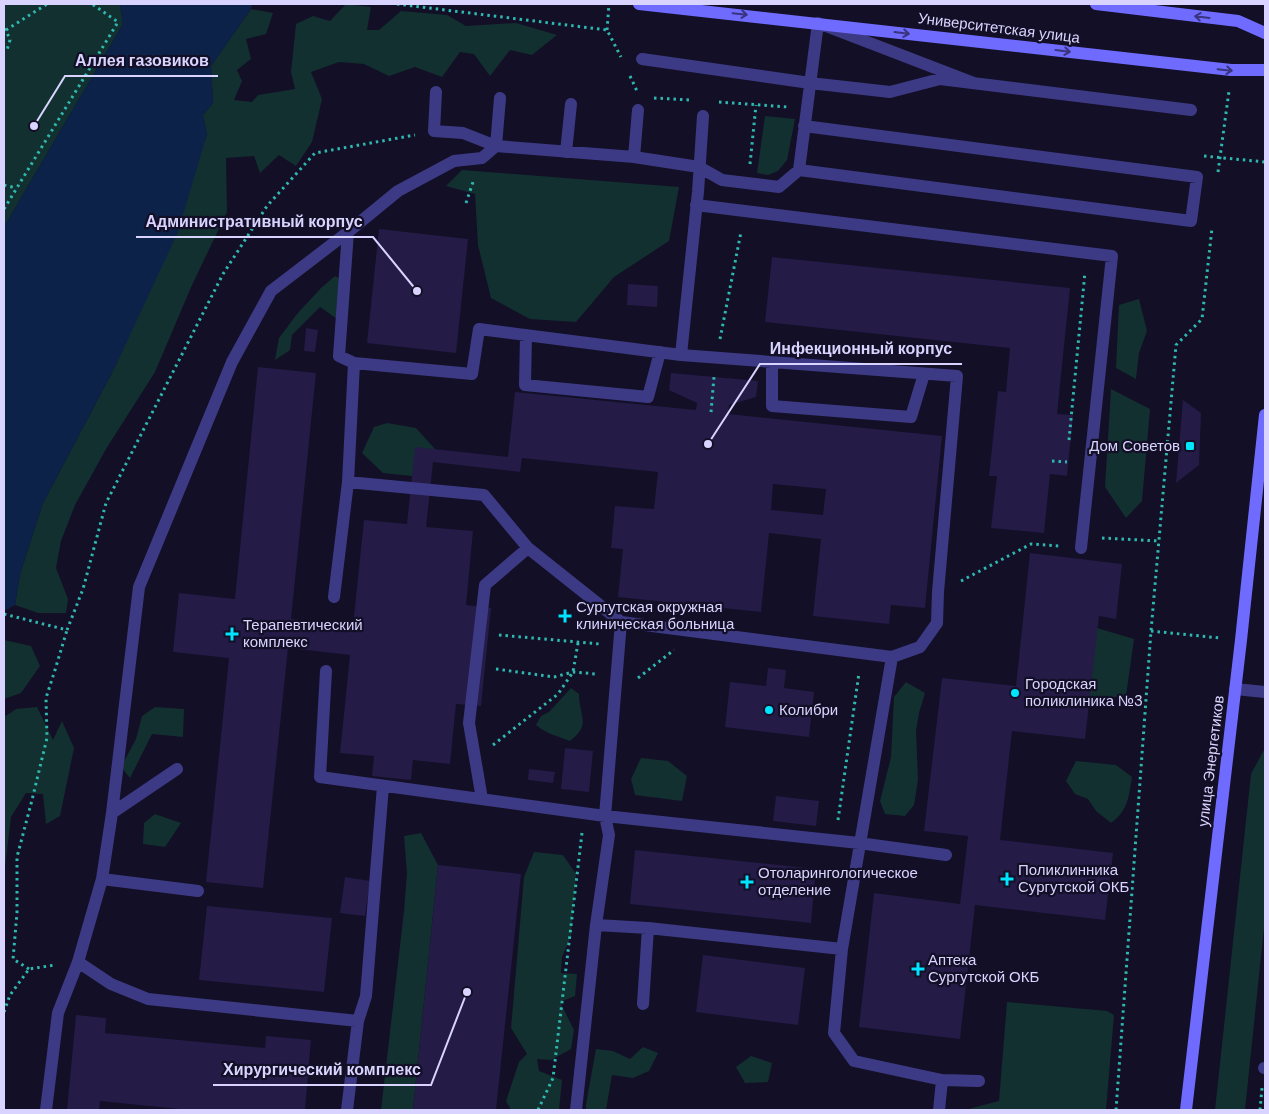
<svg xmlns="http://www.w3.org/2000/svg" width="1269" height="1114" viewBox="0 0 1269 1114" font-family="'DM Sans',sans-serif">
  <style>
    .green { fill: #12302f }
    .water { fill: #0c2248 }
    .building { fill: #241b47; fill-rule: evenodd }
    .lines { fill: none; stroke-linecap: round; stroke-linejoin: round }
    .path { stroke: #2fb8b0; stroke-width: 3; stroke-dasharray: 2.5 4; stroke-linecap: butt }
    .lane { stroke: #3d3a85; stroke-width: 12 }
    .street { stroke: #3d3a85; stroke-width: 12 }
    .secondary { stroke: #6f6bff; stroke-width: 12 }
    .oneway { stroke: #38347d }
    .poi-dot { fill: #00e5ff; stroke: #130f26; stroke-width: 2 }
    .labels { text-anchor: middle; stroke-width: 4.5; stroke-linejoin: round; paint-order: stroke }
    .street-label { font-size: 15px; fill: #d9d4ff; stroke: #130f26 }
    .poi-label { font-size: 15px; fill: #d9d4ff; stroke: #130f26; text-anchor: start }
    .leader { fill: none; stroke: #d9d4ff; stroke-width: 2 }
    .callout-dot { fill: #d9d4ff; stroke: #130f26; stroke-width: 2 }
    .callout-label { font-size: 16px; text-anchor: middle; font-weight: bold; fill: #d9d4ff; stroke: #130f26; stroke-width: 4.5; stroke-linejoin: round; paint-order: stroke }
  </style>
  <rect width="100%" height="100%" fill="#130f26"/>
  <path class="green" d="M4,4H120L123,24L4,227Z
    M346,4L371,7L367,30H379L401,11L447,15L466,26L516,23L557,35L532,55L510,50L490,76L474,54L460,52L442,77L415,67L389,76L364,64L339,62L311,72L322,99L312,142L296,166L279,155L260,173L254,156L226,158L227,212L192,285L155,372L106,449L75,505L61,541L56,568L68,599L66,613H38L15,605L20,574L43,503L116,365L207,135L203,115L213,103L211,66L251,9L273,13L266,34L246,39L251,59L237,70L242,81L234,100L252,102L258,95L295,89L291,72L296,24L313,16L330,21Z
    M765,116L795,119L787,160L778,171L768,175L757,173Z
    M462,170L679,187L669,241L614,277L576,322L530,319L491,298L478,245L475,194L446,186Z
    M335,276L342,280L340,321L320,307L292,335L290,350L275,360L279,338L297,314L321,288Z
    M1139,299L1147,331L1139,353L1136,379L1116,368L1119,305Z
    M1111,389L1150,409L1142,501L1126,518L1105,487Z
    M387,423L416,428L435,449L412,476L383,473L362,453L374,427Z
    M1097,628L1134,639L1126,696L1089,699Z
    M4,640L31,646L40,666L21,693L4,699Z
    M906,682L925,693L919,713L916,731L918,780L914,805L905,816L885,814L880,801L891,757L894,697Z
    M571,688L579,694C579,716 592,724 570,741C558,736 546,734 536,725L541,716L549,712Z
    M37,707L53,740L62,721L74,748L60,816L46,824L43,794L26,793L11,817L5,867L4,868V717L16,709Z
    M155,707L184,709L183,737L152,734L130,778L121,767L136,739L142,716Z
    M1265,748V918L1245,1110H1215L1251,774Z
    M641,758L668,761L687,776L682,801L635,795L631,779Z
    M1076,761L1116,765L1132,777C1129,796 1128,811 1111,823L1096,811L1088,799L1075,794L1066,781Z
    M155,814L181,823L165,847L143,844L144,823Z
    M421,833L438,865L413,1110H381L404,911L407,873L404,836Z
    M534,852L563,855L576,874L571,936L562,957L561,973L577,974L575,996L560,1002L574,1030L571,1049L551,1060L537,1059L539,1071L562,1080L559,1110H511L506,1101L519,1062L527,1054L511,1028L524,877Z
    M1007,1002L1107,1011L1114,1015L1106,1110H968L972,1108L999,1101Z
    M643,1047L658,1053L649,1071L633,1078L612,1075L606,1110H586V1104L596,1049L613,1051L630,1059Z
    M751,1056L772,1063L768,1082L745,1083L736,1067Z"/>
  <path class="water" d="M120,4H252L251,9L211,66L213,103L203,115L207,134L178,232L116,365L43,503L20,574L15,605L4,611V227L123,24Z"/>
  <path class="building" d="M379,229L468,239L456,353L367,343Z
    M772,257L1070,288L1057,414L1073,415L1067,476L1050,474L1044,533L991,528L997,476H989L998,391L1006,392L1010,348L765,322Z
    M628,284L658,286L657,307L627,305Z
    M306,328L318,330L315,352L304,351Z
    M258,367L316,373L291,619L353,626L364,520L407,524L415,447L508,457L515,392L696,410L697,403L669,390L671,373L758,381L756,397L729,405L728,414L942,436L925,608L891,605L889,624L813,616L821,539L769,533L761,612L618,597L623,549L611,548L615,506L654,509L658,472L522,458L520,472L433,462L426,527L473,531L466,605L491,608L481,706L456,704L450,764L413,760L411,780L372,776L374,756L340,753L350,655L288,648L263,888L206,882L229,658L173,652L179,593L235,599ZM773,484L826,489L823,515L771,510Z
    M1183,400L1201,413L1199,465L1176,483Z
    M1030,553L1122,564L1116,619L1099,616L1085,739L1012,731L1000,840L1113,853L1105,920L975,905L960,1039L859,1027L874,893L960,904L968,836L924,831L942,678L1016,686Z
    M768,668L786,670L784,688L814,692L809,737L725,727L730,682L766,686Z
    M565,748L593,751L589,792L561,789Z
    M529,769L555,772L553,783L528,780Z
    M776,796L819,801L816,826L773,821Z
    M635,850L816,869L811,923L630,904Z
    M438,865L521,874L496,1110H413Z
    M345,877L370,881L365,916L340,913Z
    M207,906L332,918L324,992L199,980Z
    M703,955L805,968L798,1025L696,1012Z
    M76,1015L106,1018L105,1033L265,1048L266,1036L311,1040L305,1110H189L100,1101L99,1110H67Z"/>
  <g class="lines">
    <path class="path" d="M397,4L607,30L621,57
      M4,29L6,30L10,40L7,50L4,51
      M6,30L47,4
      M607,30L609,4
      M630,76L637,91
      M654,98L691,100
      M719,102L788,107
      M1204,156L1265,162
      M750,164L756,105
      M1218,172L1229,91
      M4,185L16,188
      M466,203L474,179
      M4,209L118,22L92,4
      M720,339L741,232
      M711,412L714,377
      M1069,440L1085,272
      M1052,461L1067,462
      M1102,538L1159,541
      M961,581L1031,544L1060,546
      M4,614L67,630L83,589L106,503L223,274L267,206L315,153L415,135
      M1151,631L1220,638
      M499,635L600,644
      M496,669L554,677L573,672L596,674
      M638,678L674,650
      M493,745L558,694L573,672L578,643
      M838,820L859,673
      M29,969L13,959L17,913V857L32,800L47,738L46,698L55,670L67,630
      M4,1012L10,995L29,969L55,965
      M538,1110L553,1078L582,833
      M1116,1110L1151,631L1176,345L1202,319L1212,228
      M1260,1110L1262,1088"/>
    <path class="lane" d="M642,59L810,83L890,92L940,79L1191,110
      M436,92L434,131L463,133L496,146L634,157L699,167L722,180L779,187L799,170L818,23L974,83
      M566,152L571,104
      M634,157L638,110
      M799,170L1191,221L1197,177L804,126
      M696,205L1112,256L1081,548
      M348,232L339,356L354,363L472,374L479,329L681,355L957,376L938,592L937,623L920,647L892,657L621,622L528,548L484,495L348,482
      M526,335L525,385L648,397L660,352
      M681,355L698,192L703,116
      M772,362V406L911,417L924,374
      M334,597L348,482L354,363
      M892,657L842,949L834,1033L854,1061L942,1080L979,1081
      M326,671L320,777L605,816L859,843L946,855
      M482,799L469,723L485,585L528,548
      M112,813L177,769
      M102,879L198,891
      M596,925L648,928L842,949
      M78,962L111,984L148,999L358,1021
      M643,1004L648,928
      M1264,1068H1265
      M46,1110L58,1013L78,962L102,879L112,813L139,587L232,362L271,291L348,232L398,191L454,161L482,158L496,146L500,98
      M347,1110L358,1021L366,996L383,786
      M576,1110L596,925L609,835L605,816L621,622
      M939,1110L942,1080"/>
    <path class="street" d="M1235,689L1265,692"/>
    <path class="secondary" d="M639,4L1231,70H1265
      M1096,4L1238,21L1265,33
      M1186,1110L1241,640L1265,415"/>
  </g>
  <defs><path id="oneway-shaft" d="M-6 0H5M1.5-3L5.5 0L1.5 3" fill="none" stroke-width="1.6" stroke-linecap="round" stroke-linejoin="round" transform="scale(1.25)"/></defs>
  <g class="oneway">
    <use href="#oneway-shaft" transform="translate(740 14) rotate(6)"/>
    <use href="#oneway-shaft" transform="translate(1202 17) rotate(-173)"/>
    <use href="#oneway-shaft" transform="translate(902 33) rotate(7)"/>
    <use href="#oneway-shaft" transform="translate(1063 51) rotate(7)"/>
    <use href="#oneway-shaft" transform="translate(1225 70) rotate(6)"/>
  </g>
  <g class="poi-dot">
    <rect x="1185" y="441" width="10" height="10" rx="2.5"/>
    <path d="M562.5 608.5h5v5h5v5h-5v5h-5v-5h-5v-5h5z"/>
    <path d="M229.5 626.5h5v5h5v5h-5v5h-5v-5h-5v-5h5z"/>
    <circle cx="1015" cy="693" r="5"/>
    <circle cx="769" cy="710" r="5"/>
    <path d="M1004.5 871.5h5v5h5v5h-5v5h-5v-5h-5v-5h5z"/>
    <path d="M744.5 874.5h5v5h5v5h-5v5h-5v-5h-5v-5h5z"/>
    <path d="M915.5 961.5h5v5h5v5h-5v5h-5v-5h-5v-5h5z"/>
  </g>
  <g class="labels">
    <g class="street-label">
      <text transform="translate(999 28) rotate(7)" y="5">Университетская улица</text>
      <text transform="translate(1211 761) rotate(-83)" y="5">улица Энергетиков</text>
    </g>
    <g class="poi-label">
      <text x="1180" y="451" text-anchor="end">Дом Советов</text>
      <text x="576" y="612">Сургутская окружная<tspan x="576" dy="17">клиническая больница</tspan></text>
      <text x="243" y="630">Терапевтический<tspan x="243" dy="17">комплекс</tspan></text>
      <text x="1025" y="689">Городская<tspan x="1025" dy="17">поликлиника №3</tspan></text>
      <text x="779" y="715">Колибри</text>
      <text x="1018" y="875">Поликлинника<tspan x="1018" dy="17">Сургутской ОКБ</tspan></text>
      <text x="758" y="878">Отоларингологическое<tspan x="758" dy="17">отделение</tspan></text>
      <text x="928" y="965">Аптека<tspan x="928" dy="17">Сургутской ОКБ</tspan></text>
    </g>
  </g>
  <path class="leader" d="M34 126L65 76H218M417 291L373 237H136M708 444L760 364H962M467 992L431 1085H213"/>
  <g class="callout-dot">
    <circle cx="34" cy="126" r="5"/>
    <circle cx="417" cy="291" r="5"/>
    <circle cx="708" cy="444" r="5"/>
    <circle cx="467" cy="992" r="5"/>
  </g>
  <g class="callout-label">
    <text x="142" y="66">Аллея газовиков</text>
    <text x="254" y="227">Административный корпус</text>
    <text x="861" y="354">Инфекционный корпус</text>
    <text x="322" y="1075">Хирургический комплекс</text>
  </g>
  <rect width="1269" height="1114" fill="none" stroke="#d9d4ff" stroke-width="10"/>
</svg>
